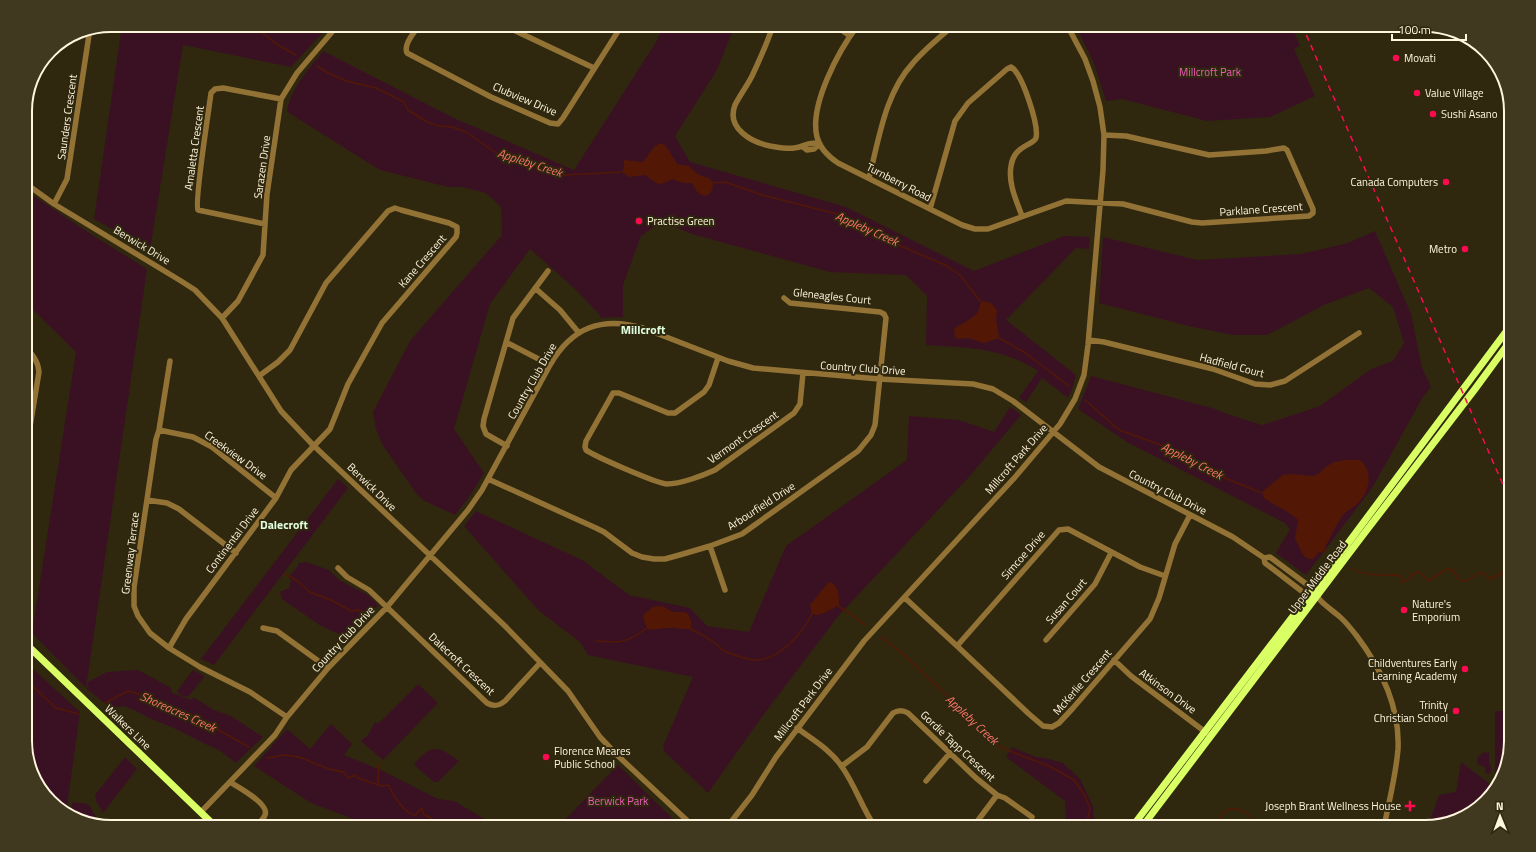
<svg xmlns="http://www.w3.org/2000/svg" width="1536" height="852" viewBox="0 0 1536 852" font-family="'Titillium Web',sans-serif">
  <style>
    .green { fill: #3a1123 }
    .water { fill: #531805 }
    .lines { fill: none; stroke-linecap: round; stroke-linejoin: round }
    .stream { stroke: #531805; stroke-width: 1.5 }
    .minor { stroke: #937235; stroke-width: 5.5 }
    .major { stroke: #daff64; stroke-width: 7 }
    .rail { stroke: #ff0950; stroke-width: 1.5; stroke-dasharray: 6 5; stroke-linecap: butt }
    .poi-dot { fill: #ff0950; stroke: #2f280f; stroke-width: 1.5 }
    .labels { text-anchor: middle; stroke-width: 4; stroke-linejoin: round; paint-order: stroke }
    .poi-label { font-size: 11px; fill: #fff6dd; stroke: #2f280f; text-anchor: start }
    .park-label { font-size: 11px; fill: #ee5bb9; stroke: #2f280f }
    .street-label { font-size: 11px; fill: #fff6dd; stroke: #2f280f }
    .water-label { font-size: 12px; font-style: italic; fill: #ff766b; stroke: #2f280f }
    .neighbourhood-label { font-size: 12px; font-weight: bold; fill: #e0ffdf; stroke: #2f280f }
    .rim { fill: none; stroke: #fff6dd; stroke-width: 2 }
  </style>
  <rect width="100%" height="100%" fill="#2f280f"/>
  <path class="green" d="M122,25H319L327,28L291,67L183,45L150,250L94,219Z
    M663,25H735L717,70L675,136L690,162L846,207L974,271L1064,236L1090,237L1089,249L1076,248L1006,320L1076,375L1072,389L1068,398L1042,378L1026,402L1019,398L1038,371C1000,347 970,348 926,345L927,296L906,275L830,272L692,234L673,226L665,219L641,236L623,285V317L601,318C599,312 595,310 591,306C573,285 551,268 530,249L490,304L454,429L484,473L469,497L455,515L423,500L416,493L382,444L376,429L373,412L410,341L502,235L501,207L486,193L462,187H448L380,170L289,113L287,111C292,87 309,69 323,51L456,119L574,170L658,39Z
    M1075,25H1291L1300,46L1294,49L1315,96L1270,117L1207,121L1122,99L1106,101L1094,63Z
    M25,190L92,235L147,269L86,688L32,633L76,352L25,302Z
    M1375,231L1411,314L1422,368L1431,387L1423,397L1372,488L1306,575L1276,553L1290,529L1285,523L1127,442L1078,409L1091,376L1212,408L1227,414L1262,425L1320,406L1371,369L1393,361L1404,343L1393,307L1369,288L1326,304L1267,335H1233L1193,327L1099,303L1103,237L1197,260L1301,254L1348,243Z
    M1010,407L1021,415L969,477L839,615L764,714L708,793L664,751L663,746L693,677L588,655L580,642L538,610L464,526L476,511L582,560L629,595L690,608L707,626L749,632L786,546L907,460L909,416L959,420L994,432Z
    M338,479L348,488L214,665L201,659Z
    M306,562L329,570L339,580L368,595L378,605L348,638L321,626L282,599L280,592L289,588L291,580L289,578C291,572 297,569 299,563Z
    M30,666L80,712L66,814C59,807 40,791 36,783C21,752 22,699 30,666Z
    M138,670L171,688L172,693L192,700L193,697L214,710L231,716L263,737L236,763L219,750L205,744L176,729L149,718L136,711L124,706L111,708L87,689L88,682L107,672Z
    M193,670L205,676L188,697L180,695L177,691Z
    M418,684L438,703L383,760L361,741L368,735L375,722L378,724Z
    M1495,711H1511V741L1501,779H1495Z
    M331,724L352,744L344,755L383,771L438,799L454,801L498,827H375L311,803L254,766L287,729L310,749Z
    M1012,747L1036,757L1045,758L1063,763L1080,779L1093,806L1094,822L1096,827H1065L1066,824L1065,801L1006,757Z
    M432,749C443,748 450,755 459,761L438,782H434L414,765C418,758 424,753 432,749Z
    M1484,752L1489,753V763L1491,767V771L1489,774L1485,773V767L1477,764V758Z
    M125,757L137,769L103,813L96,801L95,795Z
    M1461,762L1495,788L1468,815L1428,826L1439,795L1456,792Z
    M618,765L675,821L682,827H558Z
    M72,802L88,804L98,820L96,823L70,816Z"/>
  <path class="water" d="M661,143L666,146L677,164L689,166L697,174L710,179C715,185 713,192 706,196C698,195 695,189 692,183H683L672,179L664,183L658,184L645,175L629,177L622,172L624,168V160L643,162L655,146Z
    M982,301L991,303L997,310L996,319L999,338L984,343L968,338L958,339L955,337L954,329C961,323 980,318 980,304Z
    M1345,460H1360C1375,473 1369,494 1355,506C1351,509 1346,511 1343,515C1334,527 1329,541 1322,553L1319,552L1313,559C1301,560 1301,547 1295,539L1298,520C1288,510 1274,506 1263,497V491L1283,475L1292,474L1313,476L1318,474L1327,466L1335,462Z
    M831,582C839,587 839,597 839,605L824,613L818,615L812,614L810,605L827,584Z
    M662,606L673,612H685L688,614L691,621V629C682,630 676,627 668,628C661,628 656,629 649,630C645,625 643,620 644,614L653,607Z"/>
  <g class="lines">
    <path class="stream" d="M252,25L278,45L296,55
      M317,66L328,73L346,81L376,88L404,102L408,110L427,122L439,126L452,127L466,132L499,155L536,163L564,175L622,172
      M713,183L725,182L762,195L845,216L894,243L947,266L960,275L981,302
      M999,338L1024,352L1069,386
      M1085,400L1119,430L1175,450L1185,455L1213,473L1262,493
      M1324,549L1327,551
      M1351,568C1360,574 1373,575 1385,575C1391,575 1394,574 1400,576L1403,582C1409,581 1414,569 1421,573C1424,575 1426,579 1428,581L1449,568C1464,577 1454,590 1479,573H1484L1490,579L1511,569
      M285,574L296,580L310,592L333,601L351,611L358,610L371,614
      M838,606L851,614L865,625
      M691,629C699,633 707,637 715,643C718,645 721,649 724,651C731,654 750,661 757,660C780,659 803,633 812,614
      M881,637L902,653L1002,748L1051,767L1074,780L1084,794L1090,808L1086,827
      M596,641C620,643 627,643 647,628
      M25,679L56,708L79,714
      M105,703L128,691L145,696L199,719L249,747
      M267,758L284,755L299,757L329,769L343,772L349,778L355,775L360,779L382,786L389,785C392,795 406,815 416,815L419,810L422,808L423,814L431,818L434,824L444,826V827
      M378,783L379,763
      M1216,827C1220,823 1219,817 1223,813C1230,805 1246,809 1251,818C1252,820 1252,824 1252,827"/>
    <path class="minor" d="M419,25C415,32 403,44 407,53L491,97L550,123L558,124L563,118L622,25
      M503,25L594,68
      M773,25C768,42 760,59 752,76C747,86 740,95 735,105C726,128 751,142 770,146C777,147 786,149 794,148C805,147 807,141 820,144
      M835,25L850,36
      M858,25C839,50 809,105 817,137C820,149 829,157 838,163L962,225L975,229H988L1066,201L1123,204L1192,222L1202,223L1309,216L1313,213V209L1287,150L1284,148L1266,151L1209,155L1126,136L1104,135
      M803,147L807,150L814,149L820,144
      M869,178C879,139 885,93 913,63C925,49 940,37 954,25
      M25,183L54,204L181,281L195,290L222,318L281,411L313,445L505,626L568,691L600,737L616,754L694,827
      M54,204L67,179L89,35L88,30
      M930,209L955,121L968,103L1007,69L1011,67C1022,73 1039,125 1036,138C1034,145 1014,145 1011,166C1008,183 1016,200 1022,216
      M265,224L198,210C194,203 209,109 211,93L215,89L223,88L281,99
      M535,288L560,310L579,333
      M222,318L238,301L263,255L267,194L281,99L297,73L338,25
      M1089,340L1104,342L1213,369L1255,384L1270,385L1285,381L1359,333
      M506,342L550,365
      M25,347C33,355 38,361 39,372L25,457
      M718,358L709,385L704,392L675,413H668L619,393H613L586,441L585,447L586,450C594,456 658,484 667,484C680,484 702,476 715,470L794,413L800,404L803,373
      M170,361L159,430L156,439L134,587V606L138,616L150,633L169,648L200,667L250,692L287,717
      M159,430L193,437L212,447L276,498
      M507,446L486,434L483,426L484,419L513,318L548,271
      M488,479L596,528L604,532L632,553L642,557L654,559H665L683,554L710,546L742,534L858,451L871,435L875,425L886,318L884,314L880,312L790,303L784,298
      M147,500L167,503L179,509L236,553
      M710,546L725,590
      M1264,558L1265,563L1308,596L1312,597
      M338,568L347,577L369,590L487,703C494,707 499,706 505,701L540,663
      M905,598L957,646L1029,714L1043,726L1052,727L1059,723L1073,708L1150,619L1159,598L1175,544L1190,515
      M263,628L277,631L328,668
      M1046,640L1095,584L1111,553
      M957,646L1059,530L1068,529L1140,567L1165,576
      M169,648L186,619L276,498L291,470L330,429L348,384L382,323L456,237L457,233V227L449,223L401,210L395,208L388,211L326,283L290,350L278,362L259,376
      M1114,660L1131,676L1208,734
      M797,728C813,740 831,750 842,767C855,785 862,808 875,827
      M842,766L867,747L893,713C898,710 903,710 908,713L976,778L997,795L973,827
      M926,781L950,753
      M230,782C238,787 270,804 265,815C264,819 258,823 255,827
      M997,795L1005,798L1032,817
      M201,812L275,735L287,717L328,668L387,607L468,510L482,490L550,365C572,327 602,316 643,328L728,361L753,368L879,379L973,384L993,389L1013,401L1099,467L1233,537L1264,558L1270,557L1313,589C1318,602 1330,608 1340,617C1346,622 1351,629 1356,635C1381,668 1400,707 1398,749C1396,775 1389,801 1384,827
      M727,827L752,795L776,757L864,641L1016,476L1060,424L1075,399L1084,375L1088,345L1103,170L1104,135L1100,107L1093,81L1085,59L1067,25"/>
    <path class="major" d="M25,643L216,827
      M1132,827L1316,586L1511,325
      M1142,827L1363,535L1475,389L1511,340"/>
    <path class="rail" d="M1302,25L1511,503"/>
  </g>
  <g class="poi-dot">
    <circle cx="1396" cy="58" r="4"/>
    <circle cx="1417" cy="93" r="4"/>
    <circle cx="1433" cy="114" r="4"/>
    <circle cx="1446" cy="182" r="4"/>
    <circle cx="639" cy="221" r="4"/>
    <circle cx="1465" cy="249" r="4"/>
    <circle cx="1404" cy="610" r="4"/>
    <circle cx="1465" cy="669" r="4"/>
    <circle cx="1456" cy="711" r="4"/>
    <circle cx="546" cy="757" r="4"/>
    <path d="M1408 800h4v4h4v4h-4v4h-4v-4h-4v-4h4z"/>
  </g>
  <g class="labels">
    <g class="poi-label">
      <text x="1404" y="62">Movati</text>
      <text x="1425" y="97">Value Village</text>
      <text x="1441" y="118">Sushi Asano</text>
      <text x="1438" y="186" text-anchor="end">Canada Computers</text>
      <text x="647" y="225">Practise Green</text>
      <text x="1457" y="253" text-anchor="end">Metro</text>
      <text x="1412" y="608">Nature's<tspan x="1412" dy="13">Emporium</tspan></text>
      <text x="1457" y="667" text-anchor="end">Childventures Early<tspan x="1457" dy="13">Learning Academy</tspan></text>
      <text x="1448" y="709" text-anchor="end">Trinity<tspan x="1448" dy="13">Christian School</tspan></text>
      <text x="554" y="755">Florence Meares<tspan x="554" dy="13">Public School</tspan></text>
      <text x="1401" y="810" text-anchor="end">Joseph Brant Wellness House</text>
    </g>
    <g class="park-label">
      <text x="1210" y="76">Millcroft Park</text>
      <text x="618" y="805">Berwick Park</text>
    </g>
    <g class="street-label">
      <text transform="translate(525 99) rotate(23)" y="4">Clubview Drive</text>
      <text transform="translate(67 117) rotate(-82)" y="4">Saunders Crescent</text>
      <text transform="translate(194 148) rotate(-82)" y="4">Amaletta Crescent</text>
      <text transform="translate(262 167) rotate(-82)" y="4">Sarazen Drive</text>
      <text transform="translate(899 182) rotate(27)" y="4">Turnberry Road</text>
      <text transform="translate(1261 209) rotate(-4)" y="4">Parklane Crescent</text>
      <text transform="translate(142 245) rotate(31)" y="4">Berwick Drive</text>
      <text transform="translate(422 261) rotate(-49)" y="4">Kane Crescent</text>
      <text transform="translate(832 296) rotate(6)" y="4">Gleneagles Court</text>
      <text transform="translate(1232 365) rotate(15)" y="4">Hadfield Court</text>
      <text transform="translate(863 368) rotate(4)" y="4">Country Club Drive</text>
      <text transform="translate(532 381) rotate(-60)" y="4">Country Club Drive</text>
      <text transform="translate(743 437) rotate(-35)" y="4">Vermont Crescent</text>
      <text transform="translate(236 455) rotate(36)" y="4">Creekview Drive</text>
      <text transform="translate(1016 459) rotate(-49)" y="4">Millcroft Park Drive</text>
      <text transform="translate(372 487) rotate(44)" y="4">Berwick Drive</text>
      <text transform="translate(1168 492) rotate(27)" y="4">Country Club Drive</text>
      <text transform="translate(761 506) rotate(-33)" y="4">Arbourfield Drive</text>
      <text transform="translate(232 540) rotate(-53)" y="4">Continental Drive</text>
      <text transform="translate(130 553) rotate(-83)" y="4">Greenway Terrace</text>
      <text transform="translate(1023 555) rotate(-49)" y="4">Simcoe Drive</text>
      <text transform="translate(1317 577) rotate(-53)" y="4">Upper Middle Road</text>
      <text transform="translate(1066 601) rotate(-49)" y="4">Susan Court</text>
      <text transform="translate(343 639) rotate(-47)" y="4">Country Club Drive</text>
      <text transform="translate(462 664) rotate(43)" y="4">Dalecroft Crescent</text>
      <text transform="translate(1082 682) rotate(-49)" y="4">McKerlie Crescent</text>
      <text transform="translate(1168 691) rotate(36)" y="4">Atkinson Drive</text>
      <text transform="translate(803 704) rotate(-53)" y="4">Millcroft Park Drive</text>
      <text transform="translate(128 727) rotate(44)" y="4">Walkers Line</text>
      <text transform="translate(958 746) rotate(43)" y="4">Gordie Tapp Crescent</text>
    </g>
    <g class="water-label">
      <text transform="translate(530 163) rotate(18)" y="4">Appleby Creek</text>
      <text transform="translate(867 229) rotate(24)" y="4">Appleby Creek</text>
      <text transform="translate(1192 461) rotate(27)" y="4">Appleby Creek</text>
      <text transform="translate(178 712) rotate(24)" y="4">Shoreacres Creek</text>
      <text transform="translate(972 720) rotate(43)" y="4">Appleby Creek</text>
    </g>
    <g class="neighbourhood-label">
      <text x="643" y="334">Millcroft</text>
      <text x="284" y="529">Dalecroft</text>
    </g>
  </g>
  <path d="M0 0H1536V852H0ZM111 32H1425A79 79 0 0 1 1504 111V741A79 79 0 0 1 1425 820H111A79 79 0 0 1 32 741V111A79 79 0 0 1 111 32Z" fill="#40381f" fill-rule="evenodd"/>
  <path class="rim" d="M111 32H1425A79 79 0 0 1 1504 111V741A79 79 0 0 1 1425 820H111A79 79 0 0 1 32 741V111A79 79 0 0 1 111 32Z"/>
  <g transform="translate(1500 816) rotate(359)" stroke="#2f280f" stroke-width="3" paint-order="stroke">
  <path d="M0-3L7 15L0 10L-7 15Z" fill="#fff6dd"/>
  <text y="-6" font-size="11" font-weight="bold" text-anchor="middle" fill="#fff6dd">N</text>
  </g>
  <path d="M1392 34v6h74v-6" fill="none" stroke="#fff6dd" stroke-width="2"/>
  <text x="1398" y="34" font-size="12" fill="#fff6dd" stroke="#2f280f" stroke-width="3" paint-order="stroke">100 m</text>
</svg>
